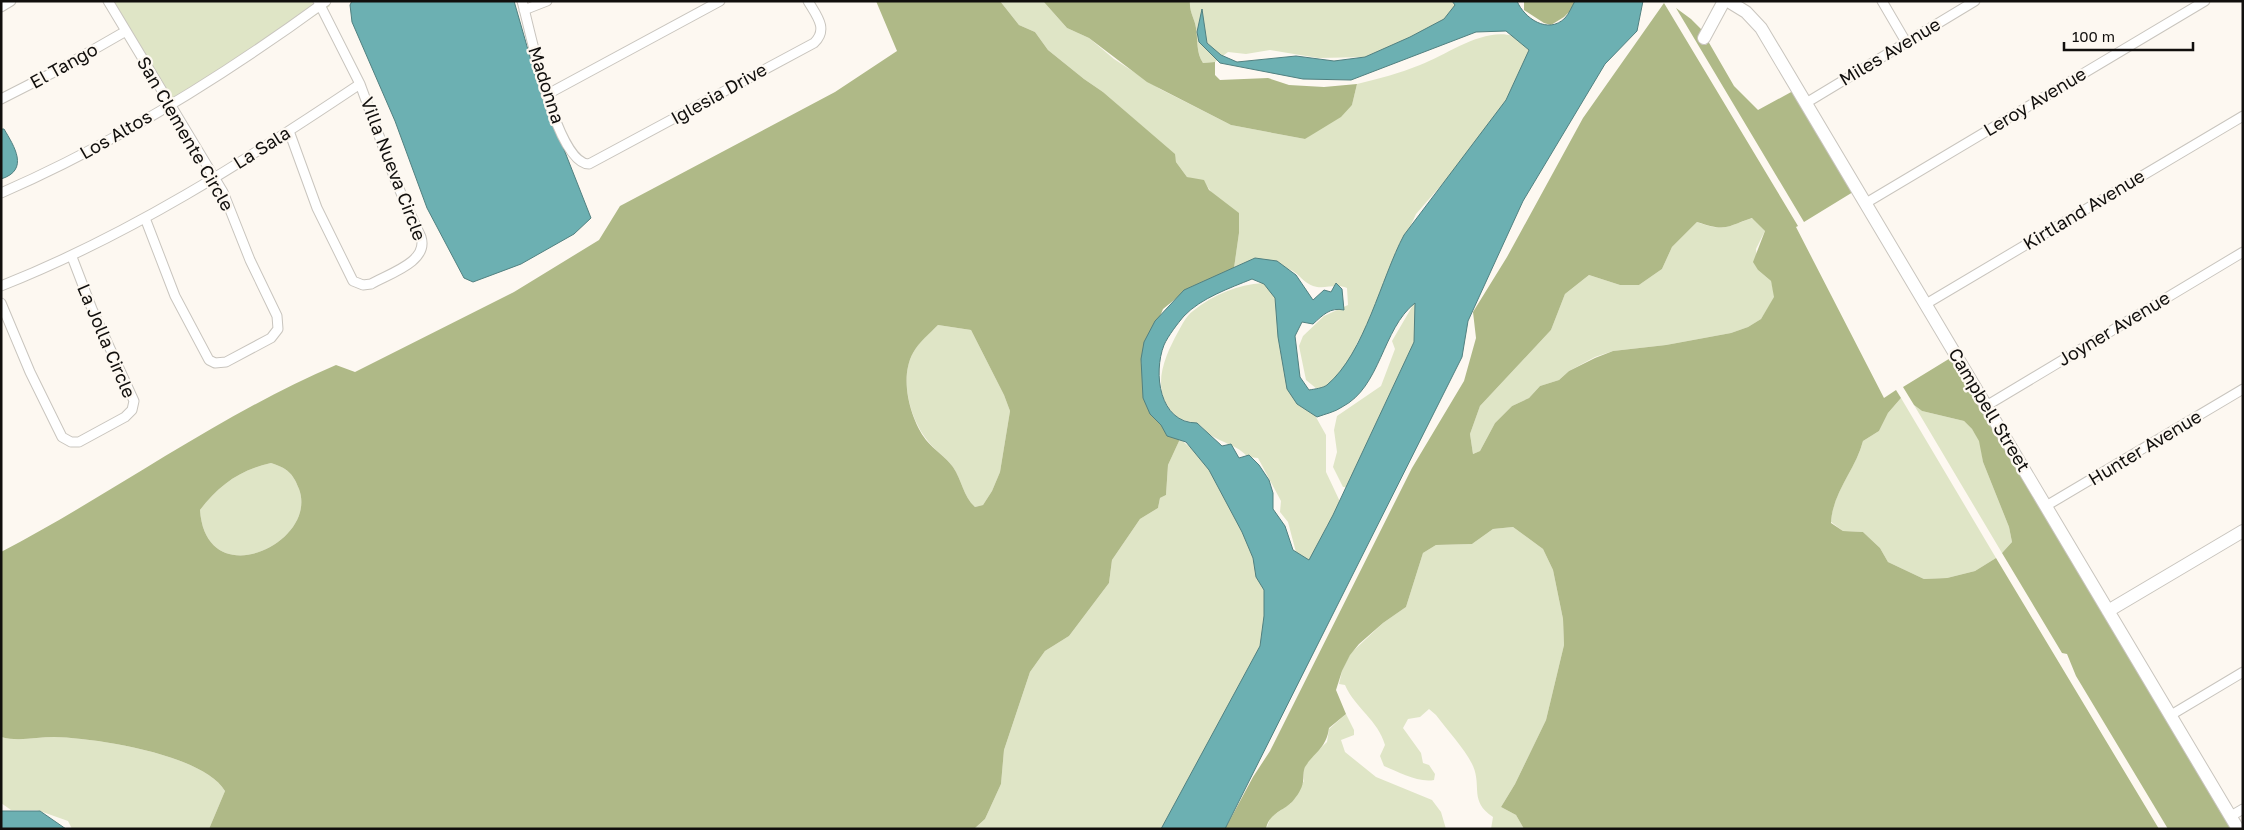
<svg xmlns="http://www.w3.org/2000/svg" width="2244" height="830" viewBox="0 0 2244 830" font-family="'Golos Text',sans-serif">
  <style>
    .green { fill: #dfe5c6 }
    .forest { fill: #afb987; fill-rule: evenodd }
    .water { fill: #6cb0b2; stroke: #518080; fill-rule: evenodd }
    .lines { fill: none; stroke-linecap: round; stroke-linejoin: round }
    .street-casing { stroke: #c9c5be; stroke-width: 11 }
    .secondary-casing { stroke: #c9c5be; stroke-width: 14 }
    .street { stroke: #fff; stroke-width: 9 }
    .secondary { stroke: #fff; stroke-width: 12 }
    .labels { text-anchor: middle; stroke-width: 4.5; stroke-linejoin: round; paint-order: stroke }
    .street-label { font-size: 18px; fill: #110f0d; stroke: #fdf8f1 }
  </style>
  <rect width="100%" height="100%" fill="#fdf8f1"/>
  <path class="green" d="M106,1H327L330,6L173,106Z
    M1000,1H1043L1067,28L1089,38L1114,59L1160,89L1231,125L1305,139L1352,105L1357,84C1378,79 1400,73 1420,65C1458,50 1502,12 1537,52L1486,134L1416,214L1400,249L1370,323L1358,341L1345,371L1329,386L1317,389L1306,380L1299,346L1303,336L1324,316L1348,305L1347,288C1335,283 1324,290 1313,286C1304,283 1299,274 1291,270C1273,261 1253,266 1234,268L1239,233L1205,183L1187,177L1176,162L1174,154L1103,92L1084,79L1048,50L1035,32L1019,25Z
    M1190,1H1460L1458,17L1367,57L1318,58L1270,50L1246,54L1228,52L1215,62L1203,63C1196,53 1198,40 1196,28C1195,19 1189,12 1190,1Z
    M1753,218L1765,231L1756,249L1758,270L1771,281L1775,297L1761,319L1748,327L1731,333L1666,345L1613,351L1595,357L1569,371L1559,380L1540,386L1529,398L1512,406L1495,423L1480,451L1473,454L1470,434L1480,406L1551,330L1565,294L1589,275L1620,285H1639L1662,269L1672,247L1697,222C1726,233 1726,226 1753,218Z
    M1263,283L1282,296L1284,338L1312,410L1326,435V472L1343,508L1340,516L1327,525L1311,562L1298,560L1288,522L1280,512L1281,501L1258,458L1248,457C1237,445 1222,443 1209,434C1205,431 1202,425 1197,424C1187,420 1179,421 1171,411C1151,386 1165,356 1178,332C1182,325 1186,316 1193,311C1214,294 1237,285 1263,283Z
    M1423,288L1421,328L1347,487H1343L1333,467L1337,452L1334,430L1337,416L1381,386L1395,349L1392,341Z
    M938,325L971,330L1004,395L1010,411L1000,472L992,491L983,505L975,507C963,496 962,480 953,467C946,457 934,450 927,440C910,419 899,378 913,353C919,342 928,334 938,325Z
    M1901,398L1996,558L1975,571L1947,578L1924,579L1888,562L1880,548L1863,532L1843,531L1831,522C1832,493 1856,469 1863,441L1879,431L1888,413Z
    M1914,405L1922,411L1964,421L1972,429L1980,441L1983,462L2009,527L2012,542L2002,553Z
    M1180,439L1210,464L1234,501L1264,590L1266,636L1166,829H974L985,819L1001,784L1004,750L1030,672L1045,651L1069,636L1109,583L1112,560L1140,519L1158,508L1160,498L1166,495L1168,465Z
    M271,463C287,468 293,473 299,489C319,543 206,596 200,510C219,485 240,470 271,463Z
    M1513,527L1543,549L1553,570L1563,619L1564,645L1546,720L1515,784L1501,807L1516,815L1524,829H1491L1493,817C1469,801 1482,787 1473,766C1466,750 1447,730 1436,715L1429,709L1420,717L1408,719L1403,728L1421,753L1423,763L1429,765L1435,774L1434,780C1418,783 1399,772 1384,766L1380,756L1385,745C1378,720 1355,708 1345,685L1339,684L1342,671L1350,654L1383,623L1406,607L1423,553L1436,545L1472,544L1493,529Z
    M1346,714L1354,730V735L1341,740L1345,752L1376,777L1432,800L1441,812L1446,829H1266L1271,817L1291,803L1304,781V768L1310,758L1327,742L1329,729Z
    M1,737C18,742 37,737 54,737C95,738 203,754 225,791L209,829H72L68,821L37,810H11L1,803Z"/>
  <path class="forest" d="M876,1H1000L1019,25L1035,32L1048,50L1084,79L1103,92L1175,154L1176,162L1187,177L1204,180L1209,190L1239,213V233L1234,268L1189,288L1163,309L1141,363L1180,439L1168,465L1166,495L1160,498L1158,508L1140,519L1112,560L1109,583L1069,636L1045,651L1030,672L1004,750L1001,784L985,819L974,829H209L225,791C203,754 95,738 54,737C37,737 18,742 1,737V552C114,493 219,415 336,365L355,372L514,292L599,240L620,206L835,92L897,51ZM938,325L971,330L1004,395L1010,411L1000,472L992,491L983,505L975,507C963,496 962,480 953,467C946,457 934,450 926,440C910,419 899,378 913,353C919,342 929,334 938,325ZM271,463C287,468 293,473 299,489C319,543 206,596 200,510C219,485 240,470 271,463Z
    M1043,1H1190C1189,12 1195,19 1196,28C1198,40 1196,53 1203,63L1215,62V75L1220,80L1268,78L1289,85L1324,87L1357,84L1352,105L1341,117L1305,139L1231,125L1147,82L1089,38L1067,28Z
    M1524,1H1580L1564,17L1551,25L1544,23L1524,10Z
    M1664,3L1798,226L1796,227L1884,398L1896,390L1901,398L1888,413L1879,431L1863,441C1856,469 1832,493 1831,523L1843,531L1863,532L1880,548L1888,562L1924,579L1947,578L1975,571L1996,558L2159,829H1524L1516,815L1501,807L1515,784L1546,720L1564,645L1563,619L1553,570L1543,549L1513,527L1493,529L1472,544L1436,545L1423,553L1406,607L1383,623L1359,644L1350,655L1342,671L1336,690L1346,714L1329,728C1326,749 1315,751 1305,767C1303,771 1304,777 1303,782C1302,789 1297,796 1292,802C1283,811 1268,814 1266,829H1225L1253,777L1270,751L1412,468L1464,381L1476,338L1473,312L1507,257L1583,118ZM1752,218L1765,231L1753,262L1758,270L1771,281L1774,297L1761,319L1748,327L1731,333L1666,345L1613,351L1595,358L1569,371L1559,380L1540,386L1529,398L1512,406L1495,423L1480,451L1473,454L1470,434L1480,406L1551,330L1565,294L1589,275L1620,285H1639L1662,269L1672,247L1697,222C1727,232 1725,227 1752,218Z
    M1676,8L1691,19L1703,31L1698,40L1706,45L1708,41L1734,86L1758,110L1793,91L1853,192L1804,222Z
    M1952,357L2233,829H2168L2076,676L2067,654L2062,653L2002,553L2012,542L2009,527L1983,462L1979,441L1972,429L1964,421L1922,411L1914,405L1903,387Z"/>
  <path class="water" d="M352,1H514L537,81L591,218L574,234L521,264L473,282L464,278L427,208L395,121L352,22L350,5Z
    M1452,1H1517C1524,18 1548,35 1565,18C1569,14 1572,6 1575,1H1643L1637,31L1605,64L1523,201L1468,321L1462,357L1225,829H1161L1260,646L1264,616V590L1256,577L1253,558L1242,532L1209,470L1186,442L1167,436L1161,425L1150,414L1143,398L1141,359L1144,342L1155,321L1184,290L1255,258L1277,261L1296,275L1313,300L1324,290L1331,292L1336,283L1342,289L1344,310C1330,307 1323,315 1313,324L1302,322L1295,336L1300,377L1309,390C1315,389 1323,388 1327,385C1365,353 1381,278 1404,235L1506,100L1529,50L1506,31L1476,32L1351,80L1303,79L1220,63L1199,42L1197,32L1202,9L1207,43L1221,55L1237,62L1296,56L1334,61L1365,57L1410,37L1444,19L1455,5ZM1252,279L1264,284L1275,298L1278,337L1287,389L1297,404L1317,417C1325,414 1335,412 1342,407C1381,387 1382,329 1415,303L1414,342L1333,515L1309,560L1293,550L1285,526L1273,509V493L1269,480L1259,465L1249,455L1239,458L1231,444L1222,446L1197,423C1159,423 1153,373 1164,345C1168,336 1178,323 1184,316C1201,298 1230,288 1252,279Z
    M1,129H4C14,146 30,170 1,179Z
    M1,811H40L66,829H1Z"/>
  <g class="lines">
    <g class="street-casing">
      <path id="street" d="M108,1L223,192L250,260L277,316L278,329L271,338L226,362L215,363L209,360L175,296L145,218
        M522,1C530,29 556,164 589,164L814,43C829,29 816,15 808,1
        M1882,1L1906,42
        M1,7L11,1
        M524,10L547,1
        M546,95L720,1
        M1,99L58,70L126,31
        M1806,103L1975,1
        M289,131L317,208L353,281L363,285L371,284C388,274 429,262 421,237L396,182L360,84L318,1
        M1,193C116,143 225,75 326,1
        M1866,203L2205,1
        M1,286C130,235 245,161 360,84
        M1,303L30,372L62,437L71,442H79L125,417L132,410L134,401L92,309L72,257
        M1926,304L2243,116
        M1986,406L2243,252
        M2046,506L2243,389
        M2171,715L2243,672
        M2231,816L2243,809"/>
    </g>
    <g class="secondary-casing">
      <path id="secondary" d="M1728,1L1746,12L1761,28L2238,829
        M1704,38L1724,1
        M2108,611L2243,531"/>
    </g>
    <use href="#street" class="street"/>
    <use href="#secondary" class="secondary"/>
  </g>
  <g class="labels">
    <g class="street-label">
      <text transform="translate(1890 52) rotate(-31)" y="6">Miles Avenue</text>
      <text transform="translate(64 66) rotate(-29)" y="6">El Tango</text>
      <text transform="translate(546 85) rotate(72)" y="6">Madonna</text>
      <text transform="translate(719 94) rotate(-29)" y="6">Iglesia Drive</text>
      <text transform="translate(2035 102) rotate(-31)" y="6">Leroy Avenue</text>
      <text transform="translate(185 134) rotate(60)" y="6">San Clemente Circle</text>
      <text transform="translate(116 135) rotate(-30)" y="6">Los Altos</text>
      <text transform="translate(262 148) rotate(-32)" y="6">La Sala</text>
      <text transform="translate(393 169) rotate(69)" y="6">Villa Nueva Circle</text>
      <text transform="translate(2084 210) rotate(-31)" y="6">Kirtland Avenue</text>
      <text transform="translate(2114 329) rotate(-31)" y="6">Joyner Avenue</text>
      <text transform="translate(106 341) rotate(67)" y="6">La Jolla Circle</text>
      <text transform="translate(1989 410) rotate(59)" y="6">Campbell Street</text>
      <text transform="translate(2145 448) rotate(-31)" y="6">Hunter Avenue</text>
    </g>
  </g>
  <rect width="2244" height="830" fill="none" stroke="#110f0d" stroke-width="5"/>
  <path d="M2064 42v8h129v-8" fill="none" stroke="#110f0d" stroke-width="2.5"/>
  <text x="2072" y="42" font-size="15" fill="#110f0d" stroke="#fdf8f1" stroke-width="4" paint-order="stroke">100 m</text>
</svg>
